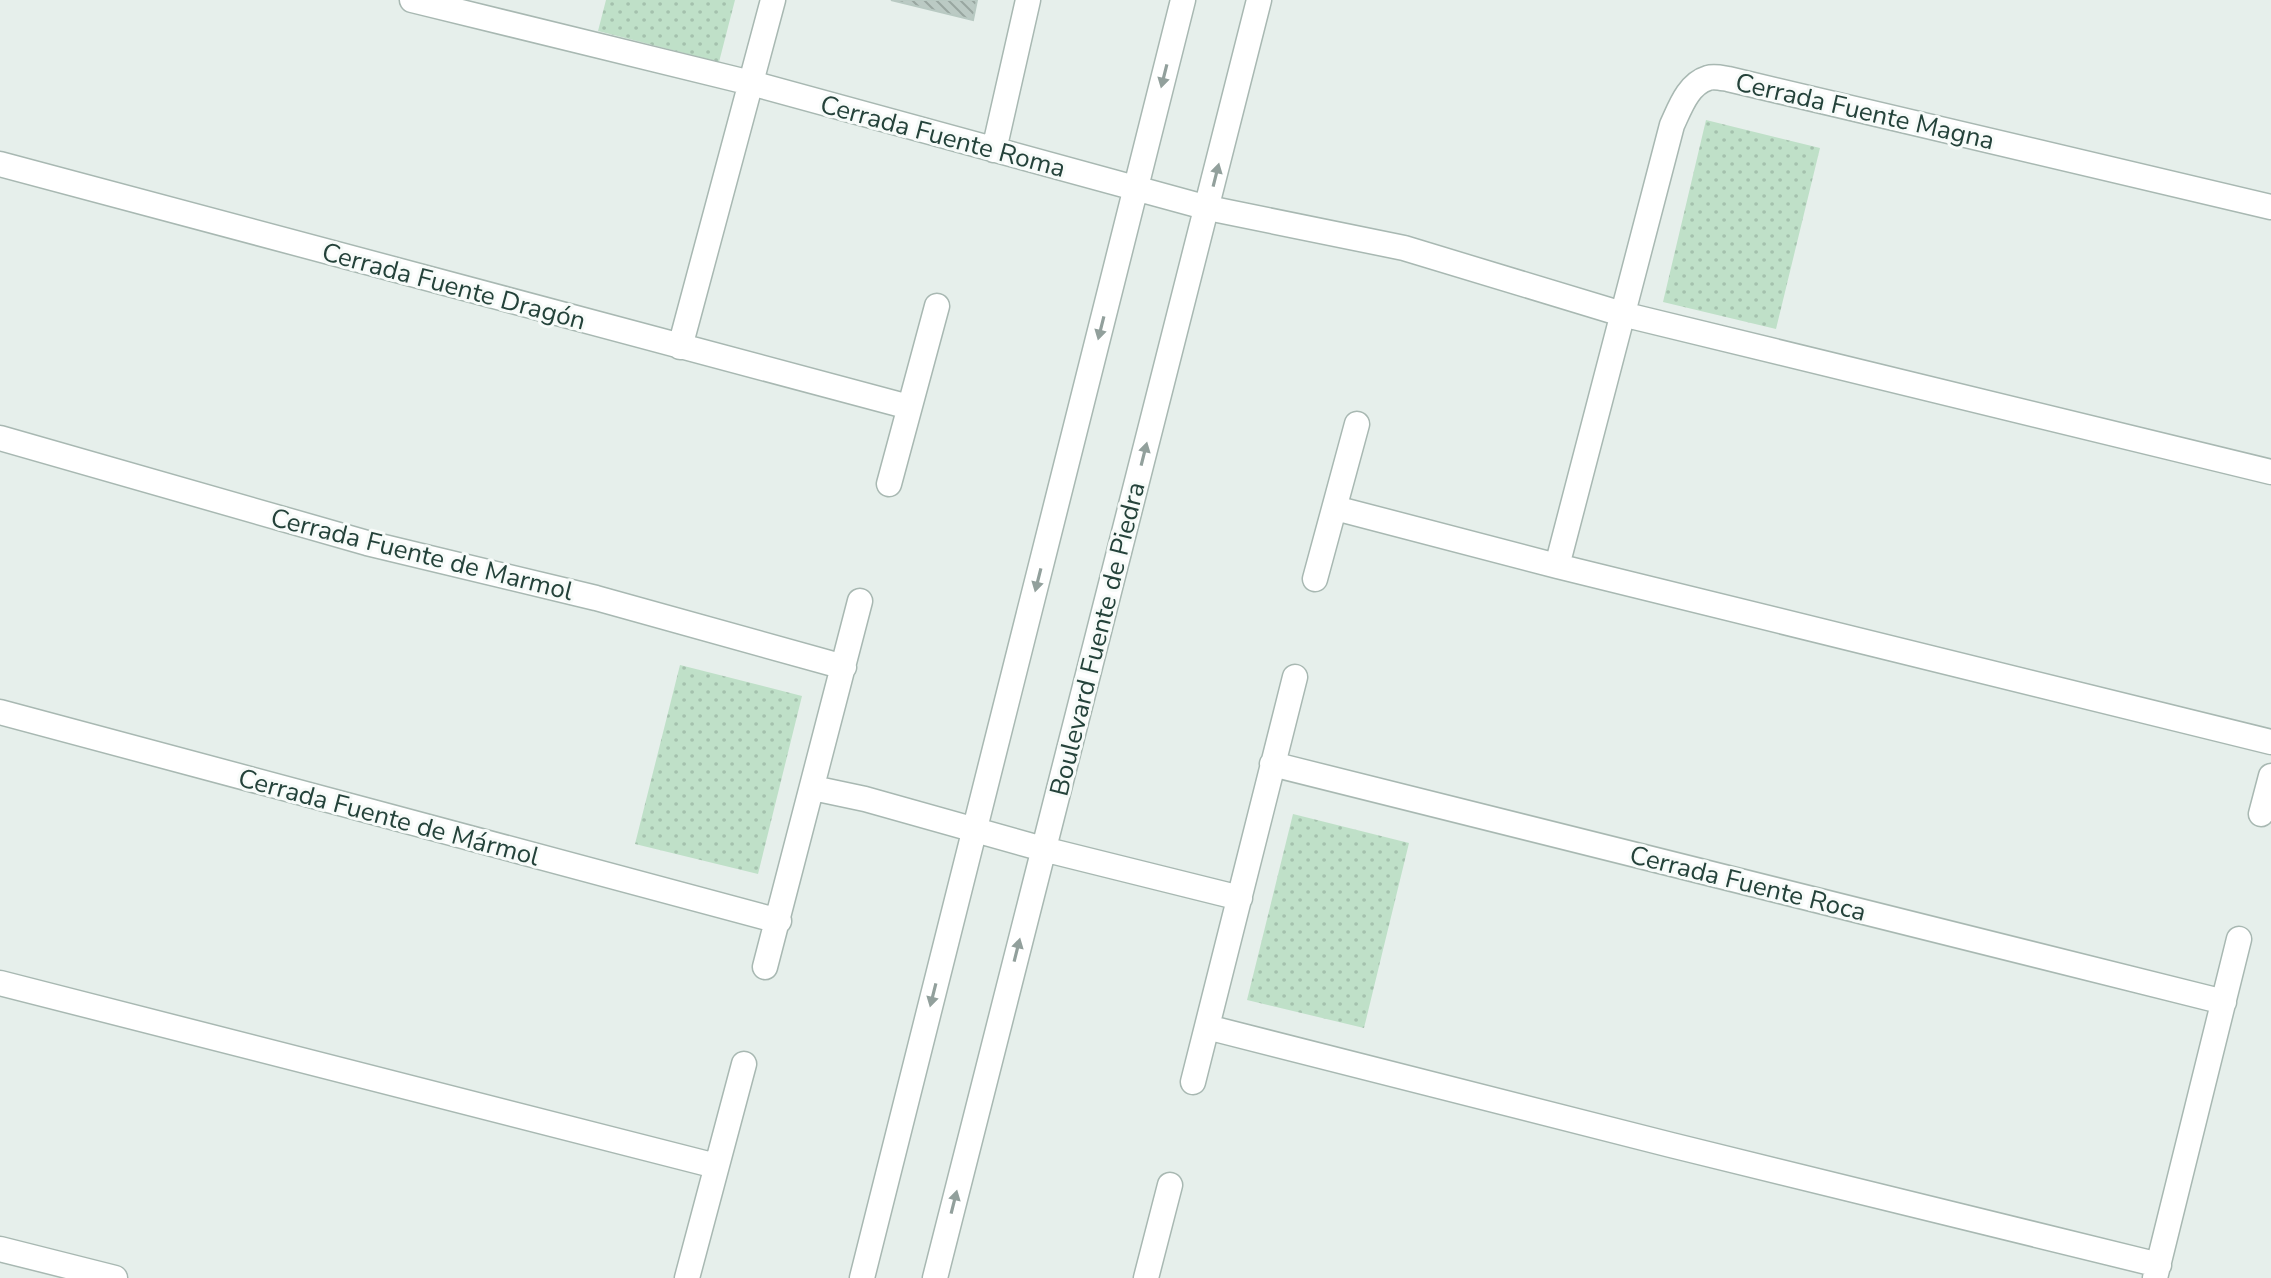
<svg xmlns="http://www.w3.org/2000/svg" width="2271" height="1278" viewBox="0 0 2271 1278" font-family="'Nunito Sans',sans-serif">
  <style>
    .park { fill: url(#park-dots) }
    .building { fill: url(#building-back-hatch); stroke: #b8c9c2; stroke-width: 2 }
    .lines { fill: none; stroke-linecap: round; stroke-linejoin: round }
    .minor-casing { stroke: #a8b8b2; stroke-width: 27 }
    .minor { stroke: #fff; stroke-width: 24 }
    .oneway { fill: #92a09c }
    .labels { text-anchor: middle; stroke-width: 6; stroke-linejoin: round; paint-order: stroke }
    .street-label { font-size: 26px; fill: #24423a; stroke: #f7fbf9 }
  </style>
  <defs>
    <pattern id="park-dots" width="8" height="8" patternUnits="userSpaceOnUse" patternTransform="scale(2)"><rect width="8" height="8" fill="#bfe0c8"/><path d="M2 2h.1M6 6h.1" fill="none" stroke="#a4c1ad" stroke-width="1.8" stroke-linecap="round"/></pattern>
    <pattern id="building-back-hatch" width="6" height="6" patternUnits="userSpaceOnUse" patternTransform="scale(2)"><rect width="6" height="6" fill="#bbcac4"/><path d="M-1 5l2 2M0 0l6 6M5-1l2 2" fill="none" stroke="#98a6a0"/></pattern>
  </defs>
  <rect width="100%" height="100%" fill="#e6efeb"/>
  <path class="park" d="M606,0H735L719,62L598,31Z
    M1706,120L1820,148L1776,329L1663,302Z
    M680,665L802,696L758,874L635,844Z
    M1293,814L1409,843L1364,1028L1247,1000Z"/>
  <path class="building" d="M891,0H977L973,20Z"/>
  <g class="lines">
    <g class="minor-casing">
      <path id="minor" d="M412,0L751,83L1208,208L1404,248L1622,314L2271,472
        M994,150L1028,0
        M0,164L909,407
        M680,347L773,0
        M0,438L367,543L596,598L844,667
        M889,484L937,306
        M1335,508L1557,566L2271,742
        M1557,566L1672,125C1680,108 1688,84 1708,78C1714,76 1722,78 1728,79L2271,207
        M1315,579L1357,424
        M0,712L779,921
        M1272,764L2224,1002
        M813,788L865,799L1043,849L1240,898
        M2261,814L2271,776
        M765,967L860,601
        M0,983L716,1166
        M1207,1027L1671,1145L2159,1265
        M1193,1082L1295,677
        M0,1249L115,1278
        M687,1278L744,1064
        M862,1278L1183,0
        M935,1278L1259,0
        M1146,1278L1170,1185
        M2155,1278L2239,939"/>
    </g>
    <use href="#minor" class="minor"/>
  </g>
  <defs><path id="oneway-solid" d="M-6-.8H1V-3.2L6.5 0L1 3.2V.8H-6Z" transform="scale(2)"/></defs>
  <g class="oneway">
    <use href="#oneway-solid" transform="translate(1164 76) rotate(104)"/>
    <use href="#oneway-solid" transform="translate(1216 175) rotate(-76)"/>
    <use href="#oneway-solid" transform="translate(1101 328) rotate(104)"/>
    <use href="#oneway-solid" transform="translate(1144 454) rotate(-76)"/>
    <use href="#oneway-solid" transform="translate(1038 580) rotate(104)"/>
    <use href="#oneway-solid" transform="translate(1017 950) rotate(-76)"/>
    <use href="#oneway-solid" transform="translate(933 995) rotate(104)"/>
    <use href="#oneway-solid" transform="translate(954 1202) rotate(-76)"/>
  </g>
  <g class="labels">
    <g class="street-label">
      <text transform="translate(1865 111) rotate(13)" y="9">Cerrada Fuente Magna</text>
      <text transform="translate(943 136) rotate(15)" y="9">Cerrada Fuente Roma</text>
      <text transform="translate(454 286) rotate(15)" y="9">Cerrada Fuente Dragón</text>
      <text transform="translate(422 554) rotate(14)" y="9">Cerrada Fuente de Marmol</text>
      <text transform="translate(1097 639) rotate(-76)" y="9">Boulevard Fuente de Piedra</text>
      <text transform="translate(389 817) rotate(15)" y="9">Cerrada Fuente de Mármol</text>
      <text transform="translate(1748 883) rotate(14)" y="9">Cerrada Fuente Roca</text>
    </g>
  </g>
</svg>
